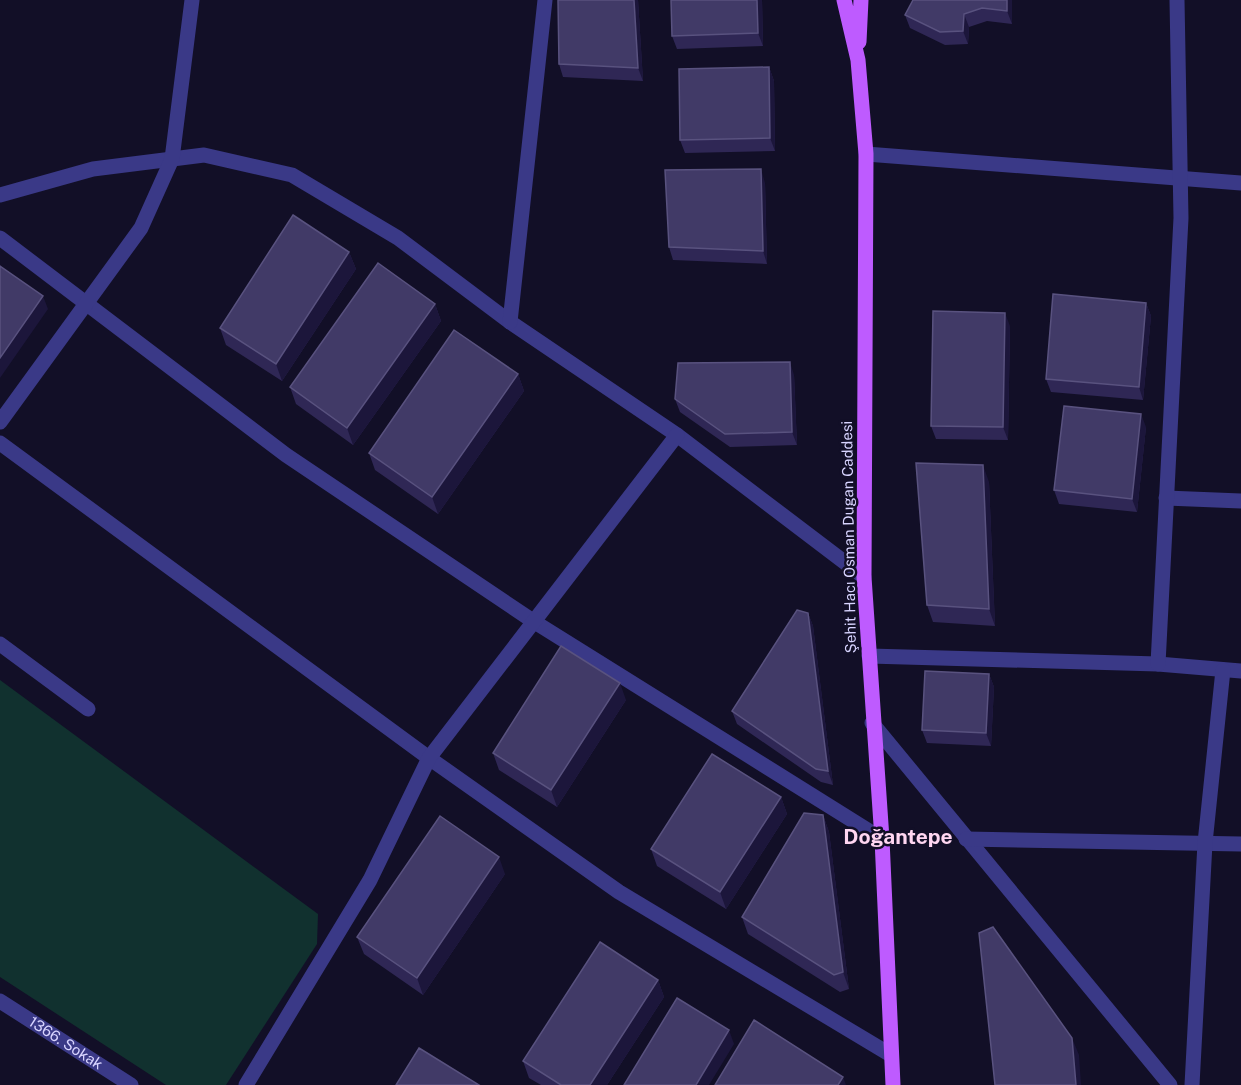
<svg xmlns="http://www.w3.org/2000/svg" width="1241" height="1085" viewBox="0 0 1241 1085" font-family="'Public Sans',sans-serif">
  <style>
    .green { fill: #11312f }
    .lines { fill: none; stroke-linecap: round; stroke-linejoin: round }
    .minor { stroke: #3a3987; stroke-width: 15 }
    .major { stroke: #be5bff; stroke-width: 15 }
    .wall { fill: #2f2755 }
    .shaded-wall { fill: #1c163b }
    .building { fill: #413a67; stroke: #59527f; stroke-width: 1.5 }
    .labels { text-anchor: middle; stroke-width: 5; stroke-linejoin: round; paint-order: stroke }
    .street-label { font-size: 15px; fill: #d8d4ff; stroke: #120f27 }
    .district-label { font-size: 21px; font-weight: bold; fill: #ffd6f1; stroke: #120f27 }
  </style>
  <rect width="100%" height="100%" fill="#120f27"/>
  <path class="green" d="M0,680L318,914L317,944L226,1085H166L0,977Z"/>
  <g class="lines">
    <g class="minor">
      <path d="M866,154L1241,183"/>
      <path d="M0,195L93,169L204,155L292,175L398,238L510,322L677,435L864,577"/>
      <path d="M0,238L286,455L533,621L882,839"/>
      <path d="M510,322L545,0"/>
      <path d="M0,422L141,228L172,159L192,0"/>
      <path d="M0,443L429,758L619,892L891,1055"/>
      <path d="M1166,498L1241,501"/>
      <path d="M0,644L88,709"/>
      <path d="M869,656L1158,664L1241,671"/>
      <path d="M1158,664L1181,218L1177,0"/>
      <path d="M872,723L1170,1085"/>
      <path d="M966,839L1241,844"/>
      <path id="s1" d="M0,1001L131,1085"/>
      <path d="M246,1085L370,880L429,758L677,435"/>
      <path d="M1192,1085L1205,843L1223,670"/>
    </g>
    <path class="major" d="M844,0L858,60L866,154L864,577L882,839L893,1085
      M859,42L861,0"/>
  </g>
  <path class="wall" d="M638,0L643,81L563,77L559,64Z
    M762,0L763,46L677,49L672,36Z
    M913,0H1012V24L987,21L969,27L968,44L945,45L910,28L905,15Z
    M769,67L774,81L775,151L685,153L680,140Z
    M765,183L767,264L673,260L669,247Z
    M349,252L356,269L282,381L226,345L220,328Z
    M1146,303L1151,316L1143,400L1051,392L1046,379Z
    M435,304L441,321L353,445L296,404L290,387Z
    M1010,326L1008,440L936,439L931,426Z
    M518,374L524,391L438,514L375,470L369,453Z
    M794,375L797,445L730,447L680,412L675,399Z
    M1146,427L1137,512L1059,504L1054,490Z
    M989,482L995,626L933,622L927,605Z
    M808,613L813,626L833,785L821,782L737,724L732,711Z
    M989,674L994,687L991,746L927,743L922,730Z
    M626,700L557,807L499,770L493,753Z
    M781,797L787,814L726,909L657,866L651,849Z
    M823,815L829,832L849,989L840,992L748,934L742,917Z
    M505,874L423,995L364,954L357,937Z
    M658,980L664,997L607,1085H541L529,1078L523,1061Z"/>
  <path class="shaded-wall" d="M634,0H638L643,81L638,68Z
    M757,0H762L763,46L758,33Z
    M1007,0H1012V24L1007,11Z
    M964,14L969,27L968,44L963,31Z
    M769,67L774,81L775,151L770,138Z
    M761,169L765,183L767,264L763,251Z
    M349,252L356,269L282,381L276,364Z
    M43,296L48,309L0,378V358Z
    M1146,303L1151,316L1143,400L1139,387Z
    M435,304L441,321L353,445L347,428Z
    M1005,313L1010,326L1008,440L1003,427Z
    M790,362L794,375L797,445L792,432Z
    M518,374L524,391L438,514L432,497Z
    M1141,414L1146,427L1137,512L1132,499Z
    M983,465L989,482L995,626L989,609Z
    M808,613L813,626L833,785L828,771Z
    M989,674L994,687L991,746L986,733Z
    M620,683L626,700L557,807L551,790Z
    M781,797L787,814L726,909L720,892Z
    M823,815L829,832L849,989L843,972Z
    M499,857L505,874L423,995L417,978Z
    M658,980L664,997L607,1085H590Z
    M729,1030L734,1044L709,1085H696Z
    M1072,1038L1079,1055L1081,1085H1076Z
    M843,1077L846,1085H838Z"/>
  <path class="building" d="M558,0H634L638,68L559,64Z
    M671,0H757L758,33L672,36Z
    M913,0H1007V11L982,8L964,14L963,31L940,32L905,15Z
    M769,67L770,138L680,140L679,69Z
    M761,169L763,251L669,247L665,170Z
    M293,215L349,252L276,364L220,328Z
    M378,263L435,304L347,428L290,387Z
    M0,266L43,296L0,358Z
    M1053,294L1146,303L1139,387L1046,379Z
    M933,311L1005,313L1003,427L931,426Z
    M454,330L518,374L432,497L369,453Z
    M790,362L792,432L725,434L675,399L678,363Z
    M1064,406L1141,414L1132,499L1054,490Z
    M916,463L983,465L989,609L927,605Z
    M797,610L808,613L828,771L816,769L732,711Z
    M561,646L620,683L551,790L493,753Z
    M925,671L989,674L986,733L922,730Z
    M712,754L781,797L720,892L651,849Z
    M804,813L823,815L843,972L834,975L742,917Z
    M440,816L499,857L417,978L357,937Z
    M993,927L1072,1038L1076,1085H995L979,933Z
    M600,942L658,980L590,1085H561L523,1061Z
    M677,998L729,1030L696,1085H624Z
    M754,1020L843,1077L838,1085H715Z
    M419,1048L479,1085H396Z"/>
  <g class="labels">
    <g class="street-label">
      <text transform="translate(849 537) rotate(-91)" y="5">Şehit Hacı Osman Dugan Caddesi</text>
      <text dy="5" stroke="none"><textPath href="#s1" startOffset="78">1366. Sokak</textPath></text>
    </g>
    <g class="district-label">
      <text x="898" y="844">Doğantepe</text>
    </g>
  </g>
</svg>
